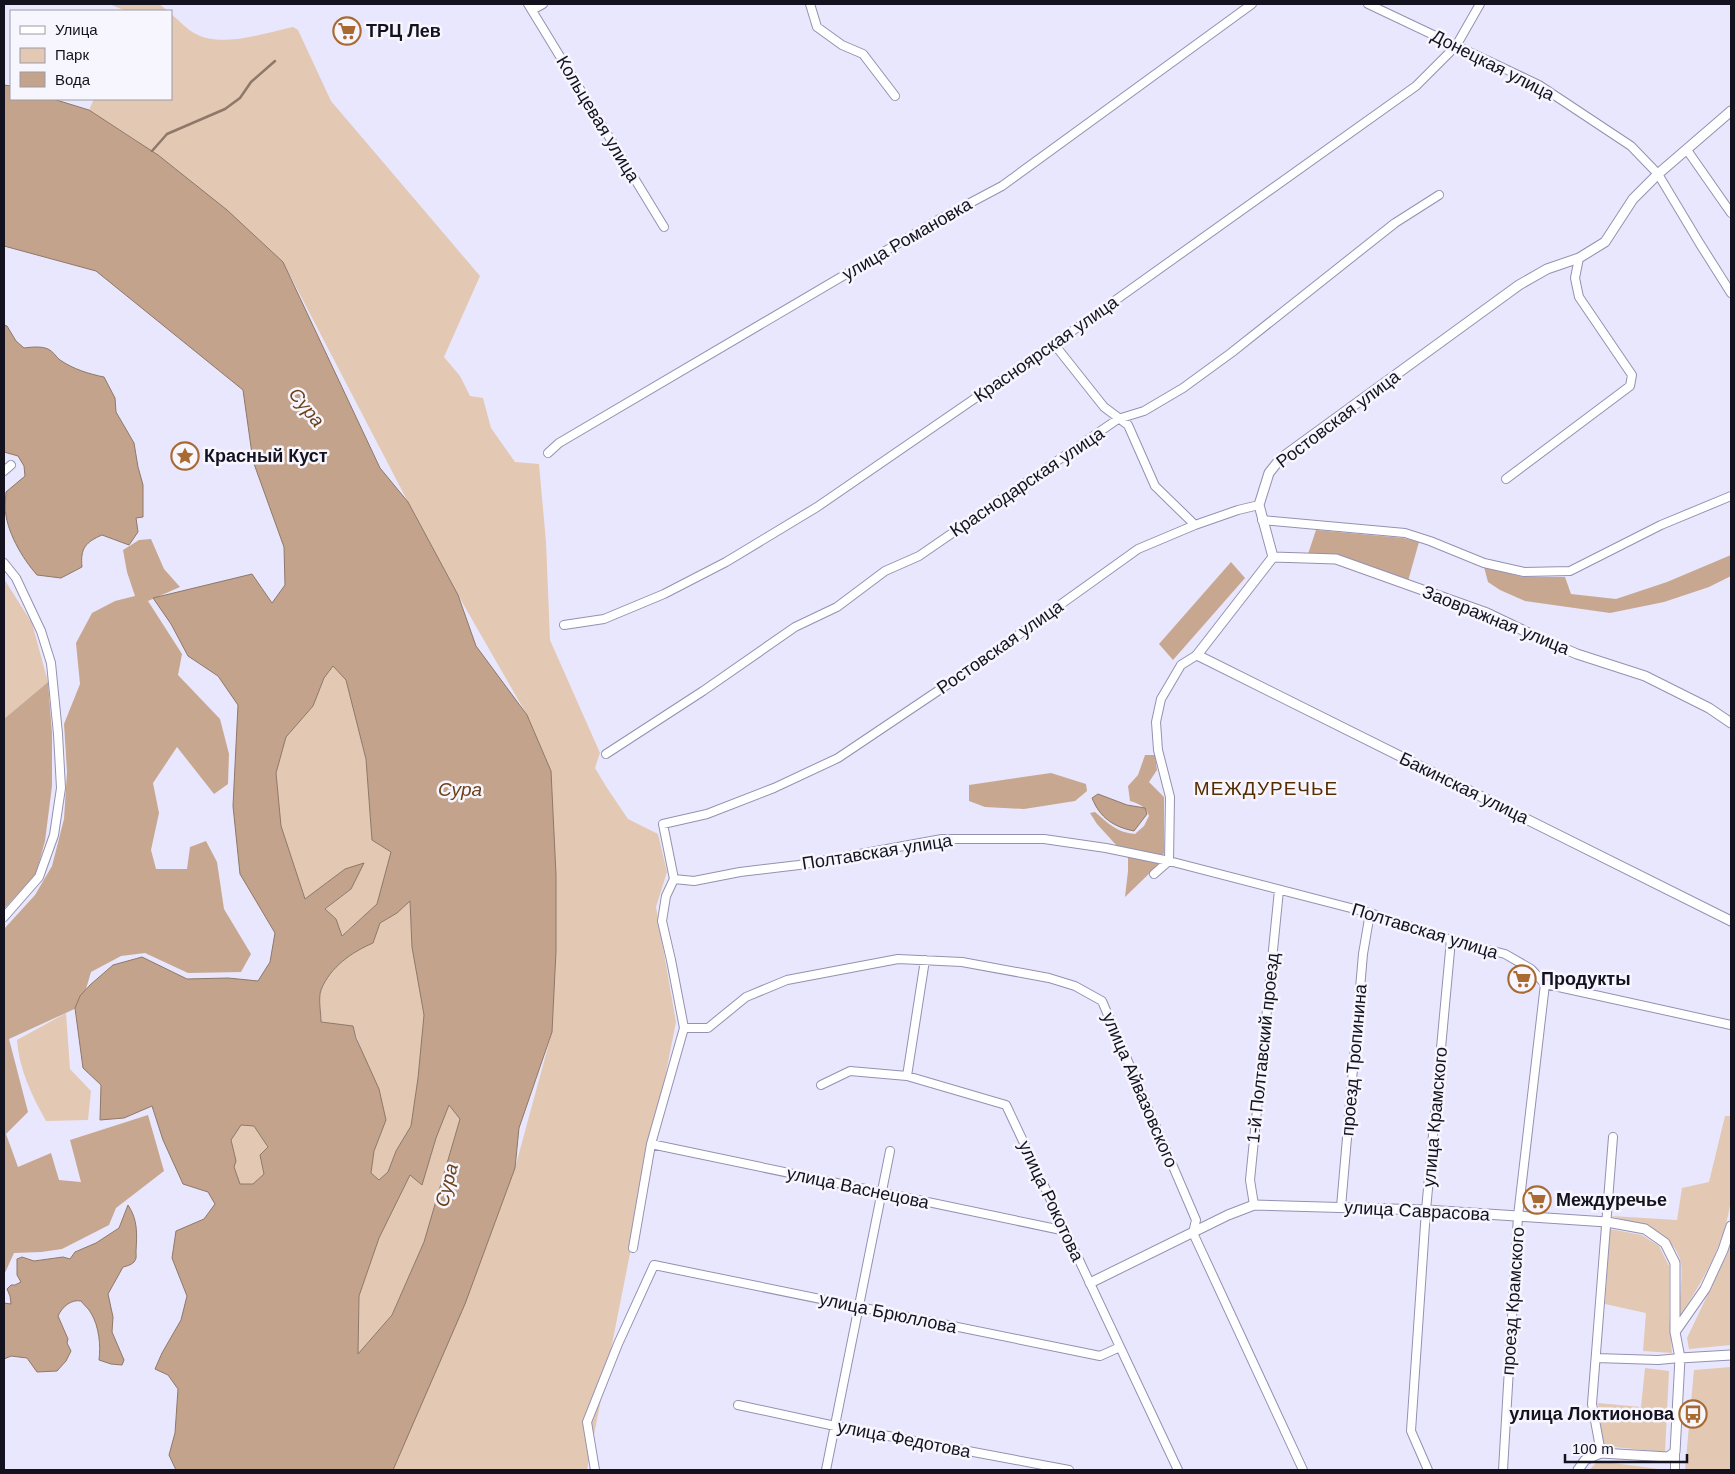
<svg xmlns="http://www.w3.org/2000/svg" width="1735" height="1474" viewBox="0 0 1735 1474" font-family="Arial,sans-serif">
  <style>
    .green { fill: #e3c8b3 }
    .forest { fill: #c7a78f }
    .water { fill: #c3a38b; stroke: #8e786a; fill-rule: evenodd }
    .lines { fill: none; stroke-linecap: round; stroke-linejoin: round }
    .stream { stroke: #8e786a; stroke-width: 2.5 }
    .minor-casing { stroke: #9491b1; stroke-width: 10 }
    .tertiary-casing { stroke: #9491b1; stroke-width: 11 }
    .minor { stroke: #fff; stroke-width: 8 }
    .tertiary { stroke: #fff; stroke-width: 9 }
    .labels { text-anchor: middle; stroke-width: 5; stroke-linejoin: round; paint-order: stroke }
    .poi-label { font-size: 18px; font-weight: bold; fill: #13121e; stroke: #f7f6fe; text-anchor: start }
    .street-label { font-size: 18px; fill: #13121e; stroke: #f7f6fe }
    .water-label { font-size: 19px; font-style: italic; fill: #6c411a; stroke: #f7f6fe }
    .neighbourhood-label { font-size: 19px; letter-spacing: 1px; fill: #552b00; stroke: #f7f6fe }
  </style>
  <rect width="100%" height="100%" fill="#e9e7fd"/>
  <path class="green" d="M109,4H159L168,11H126Z
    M171,14C179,20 187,30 196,34C222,48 265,33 293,27L298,30L331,101L480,276L444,357L460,376L470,396L483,398L491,428L515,462L539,464L546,542L550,640L600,753L595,768L607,788L628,819L658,834L667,872L656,907L676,1022L587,1470H393L515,1168L552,1032L551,771L527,715L458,595L408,502L283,262L136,140L89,110L94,99H171Z
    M4,579L32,623L48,682L4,719Z
    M333,666L346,680L366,759L372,840L391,852L377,904L341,936L336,919L325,910L351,889L345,869L305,899L281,826L276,773L286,737L313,706L324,678Z
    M410,901L412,947L424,1015L418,1078L411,1126L396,1151L388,1172L379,1180L371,1174L374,1151L386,1120L353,1026L321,1022C321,1013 318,998 321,990C329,967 352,952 373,943L379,923L397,913Z
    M66,1013L70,1069L91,1091L88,1120L46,1121C32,1096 19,1069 17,1040Z
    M449,1104L460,1119L424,1242L392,1315L358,1354L359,1296L379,1238L410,1175L422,1184L436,1138Z
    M1725,1116H1731C1731,1142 1733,1170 1731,1196C1728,1238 1702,1283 1679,1317C1679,1304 1683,1275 1681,1263C1674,1231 1637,1224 1611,1216L1677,1220L1682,1188L1709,1182Z
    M241,1125L254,1126L268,1147L260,1155L264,1174L253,1184H240L234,1167L231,1140Z
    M1610,1229L1642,1235L1659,1246L1669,1266V1314L1672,1353L1643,1351L1646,1313L1605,1304Z
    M1731,1241V1345L1689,1349L1687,1338L1728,1252Z
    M1731,1367V1470H1685L1694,1370Z
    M1645,1368L1669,1371L1665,1452L1603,1446L1598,1403L1641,1407Z
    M1598,1461L1666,1470H1589Z"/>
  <path class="forest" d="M1316,530L1403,538L1419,542L1408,581L1308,554Z
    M151,539L164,569L180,587L148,601L182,654L178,675L220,719L229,754L228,784L214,794L177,747L153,783L159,813L151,850L156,869H187L190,847L206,841L217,862L224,909L251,954L241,972L188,973L145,953L121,956L91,972L81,1006L9,1039L28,1112L6,1134L18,1167L51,1153L59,1180L81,1182L70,1140L148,1115L164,1171L116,1208L109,1225L62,1249L41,1252L14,1253L4,1275V929L35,895L52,866L64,819L67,772L64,724L80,684L76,643L92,613L115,601L135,596L127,572L123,550L139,540Z
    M1731,555V576L1709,587L1664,602L1610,613L1525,601L1500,590L1488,582L1484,567L1523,577H1565L1571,594L1616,599L1667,582Z
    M1231,562L1245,578L1173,660L1159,644Z
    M48,682L52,733V786L45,841L36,874L4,909V719Z
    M1145,755H1155L1157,770L1149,782L1164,797V853L1156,867L1125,897L1128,871V858L1097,824L1090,813L1095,812C1109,824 1116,832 1135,834L1144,826L1149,816C1146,806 1139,804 1130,801L1128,786L1138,775Z
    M1051,773L1086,784L1087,791L1075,801L1024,809L985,807L969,801V785Z"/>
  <path class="water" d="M4,85L11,86V99H53L89,110L158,155L227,210L283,262L380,468L408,502L458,595L476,646L527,715L551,771L556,875V951L552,1032L519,1128L515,1168L465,1304L393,1470H176L169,1455L175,1433L178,1389L168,1375L155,1369L162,1353L181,1320L187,1296L172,1258L176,1231L204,1219L215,1204L208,1192L183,1184L163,1140L152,1106L124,1118L100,1120L101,1085L83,1068L75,1008L80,996L90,985L113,965L142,957L187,979L228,978L258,981L270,962L275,933L240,874L233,806L238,705L218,676L188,656L171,624L153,598L252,574L272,603L285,585L284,547L253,461L243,390L96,271L4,246ZM333,666L346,680L366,759L372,840L391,852L377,904L342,936L336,919L325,909L351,889L364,863L345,869L305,899L281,826L276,773L286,737L313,706L324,678ZM410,901L412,947L424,1015L418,1078L411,1126L396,1151L388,1172L379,1180L371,1173L374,1151L386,1120L379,1089L356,1038L353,1026L321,1022C321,1013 318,998 321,990C330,967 352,952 373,943L380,923L397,913ZM449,1105L460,1119L424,1242L392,1315L358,1354L359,1296L379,1238L410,1175L422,1185L436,1138ZM241,1125L254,1126L268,1147L260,1155L264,1174L253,1184H240L234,1167L236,1161L231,1140Z
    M4,325L7,326L16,341L24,348C32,347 41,346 48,349C53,351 56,357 60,360C73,369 89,374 104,377L115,398L116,412L134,443L138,467L143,485V517L136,518L138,532L129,545L102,535C86,542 80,548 82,567L61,578L37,575C22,558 6,531 5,507C5,502 6,497 6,492L25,476L24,466L18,456L4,452Z
    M1098,794L1127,805L1145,808L1147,814L1134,831C1114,827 1100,818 1092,798Z
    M128,1205C138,1220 137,1234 136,1251C136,1256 137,1258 134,1262C131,1265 127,1266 123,1267L108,1294L113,1317L112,1332L124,1360L122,1365L111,1364L99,1360C101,1346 99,1326 91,1313C89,1309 84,1305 81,1301C71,1299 62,1307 58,1316L68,1339L67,1343L71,1351L66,1361L57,1371L37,1372L27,1358L11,1356L4,1359V1303L11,1304L10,1296L7,1289L11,1285H15L21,1282L17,1275V1259L22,1257L34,1261L63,1257L70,1259L75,1252L96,1243L119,1228Z"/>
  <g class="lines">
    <path class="stream" d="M152,151L167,134L225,109L240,98L251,82L275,61"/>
    <g class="minor-casing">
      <path id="minor" d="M528,4L664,227
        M810,4L817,27L842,45L863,54L895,96
        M1368,4L1539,85L1631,146L1658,174L1700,244L1731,293
        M532,10L543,4
        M1687,150L1731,213
        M1054,344L1104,407L1128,425L1155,486L1195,525
        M548,453L559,443L938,220L1002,186L1252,4
        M4,471L11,465
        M1506,479L1630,386L1632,375L1579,297L1575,278L1579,258
        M1262,520L1405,533L1430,541L1484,563L1524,572L1570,571L1661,525L1731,496
        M4,563L16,578L41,631L51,663L58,734L61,788L54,835L39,877L4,917
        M564,625L604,619L664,594L726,562L817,507L1054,344L1416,86L1456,46L1480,4
        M606,754L703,691L795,627L837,607L885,571L919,556L1118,419L1144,411L1183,388L1231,353L1395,223L1439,195
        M1169,861L1170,797L1158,750L1156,722L1161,699L1181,665L1197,655
        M1154,874L1169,861
        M674,879L694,881L740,872L799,865L942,839H1044L1106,848L1169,861L1370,913L1451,940L1505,954L1531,969L1545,984L1731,1025
        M684,1028H708L746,997L787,980L898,959L962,962L1049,978L1075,986L1102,1001L1196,1220L1193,1233L1303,1470
        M907,1076L925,960
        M821,1085L850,1071L907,1076L1006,1105L1178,1470
        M651,1144L1066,1231
        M1254,1205L1250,1180L1279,890
        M1341,1207L1363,954L1370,913
        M633,1248L651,1144L684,1028L671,960L662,921L666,896L674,879L663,824L707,814L774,788L838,758L972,668L1138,549L1195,525L1238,510L1259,505
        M1596,1358L1658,1360L1680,1358
        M738,1405L835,1426L1069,1470
        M1675,1452V1470
        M1601,1453L1592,1404L1613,1137
        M595,1470L587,1422L618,1344L654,1265L1100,1356L1120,1347
        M826,1470L890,1151
        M1428,1470L1411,1431L1426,1210L1451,940
        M1503,1470L1518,1216L1545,984"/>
    </g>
    <g class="tertiary-casing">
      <path id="tertiary" d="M1273,557L1197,655L1731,921
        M1273,557L1259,505L1269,473L1280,459L1519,285L1547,269L1579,258L1605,242L1633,199L1658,174L1731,111
        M1273,557L1336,559L1487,613L1537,637L1577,654L1645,676L1709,708L1731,723
        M1090,1283L1228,1215L1254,1205L1426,1210L1607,1222L1645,1229L1665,1243L1675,1263V1332
        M1680,1358L1731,1355
        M1578,1470L1585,1460L1601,1453L1668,1457L1675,1452L1680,1358L1675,1332L1705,1289L1723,1250L1731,1226"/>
    </g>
    <use href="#minor" class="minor"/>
    <use href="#tertiary" class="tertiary"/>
  </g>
  <defs>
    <g id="supermarket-ring" transform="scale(1.4375)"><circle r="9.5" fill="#f7f6fe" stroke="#a96a32" stroke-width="1.5"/><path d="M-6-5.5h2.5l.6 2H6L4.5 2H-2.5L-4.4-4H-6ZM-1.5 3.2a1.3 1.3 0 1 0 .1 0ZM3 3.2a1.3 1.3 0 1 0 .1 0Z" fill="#a96a32"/></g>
    <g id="sight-ring" transform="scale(1.4375)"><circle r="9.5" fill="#f7f6fe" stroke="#a96a32" stroke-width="1.5"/><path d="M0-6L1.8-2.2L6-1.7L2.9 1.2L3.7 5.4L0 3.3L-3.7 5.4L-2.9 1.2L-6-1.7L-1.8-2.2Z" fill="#a96a32"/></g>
    <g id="bus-ring" transform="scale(1.4375)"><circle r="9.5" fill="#f7f6fe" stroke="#a96a32" stroke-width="1.5"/><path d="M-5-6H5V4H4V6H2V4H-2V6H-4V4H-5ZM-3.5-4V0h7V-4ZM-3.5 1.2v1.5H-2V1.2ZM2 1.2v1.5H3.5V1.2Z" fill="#a96a32"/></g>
  </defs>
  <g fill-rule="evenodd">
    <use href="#supermarket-ring" x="347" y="31"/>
    <use href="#sight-ring" x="185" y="456"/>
    <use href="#supermarket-ring" x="1522" y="979"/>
    <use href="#supermarket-ring" x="1537" y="1200"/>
    <use href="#bus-ring" x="1693" y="1414"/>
  </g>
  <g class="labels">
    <g class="poi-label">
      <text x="366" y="37">ТРЦ Лев</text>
      <text x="204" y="462">Красный Куст</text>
      <text x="1541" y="985">Продукты</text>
      <text x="1556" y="1206">Междуречье</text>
      <text x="1674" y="1420" text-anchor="end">улица Локтионова</text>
    </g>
    <g class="street-label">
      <text transform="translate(1493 65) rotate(27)" y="6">Донецкая улица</text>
      <text transform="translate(598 119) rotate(59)" y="6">Кольцевая улица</text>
      <text transform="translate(907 239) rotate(-30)" y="6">улица Романовка</text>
      <text transform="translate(1046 349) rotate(-35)" y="6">Красноярская улица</text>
      <text transform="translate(1338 419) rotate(-37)" y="6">Ростовская улица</text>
      <text transform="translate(1027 482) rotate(-34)" y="6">Краснодарская улица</text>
      <text transform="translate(1496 620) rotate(22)" y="6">Заовражная улица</text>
      <text transform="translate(1000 647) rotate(-35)" y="6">Ростовская улица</text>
      <text transform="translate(1464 788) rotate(26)" y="6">Бакинская улица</text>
      <text transform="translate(877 852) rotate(-9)" y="6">Полтавская улица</text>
      <text transform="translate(1425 931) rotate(17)" y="6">Полтавская улица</text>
      <text transform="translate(1263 1048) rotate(-84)" y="6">1-й Полтавский проезд</text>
      <text transform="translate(1354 1060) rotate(-85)" y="6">проезд Тропинина</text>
      <text transform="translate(1140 1090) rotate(67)" y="6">улица Айвазовского</text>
      <text transform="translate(1435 1117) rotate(-85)" y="6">улица Крамского</text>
      <text transform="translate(858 1188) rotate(12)" y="6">улица Васнецова</text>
      <text transform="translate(1051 1201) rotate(65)" y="6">улица Рокотова</text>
      <text transform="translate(1417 1211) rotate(3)" y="6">улица Саврасова</text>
      <text transform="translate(1513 1301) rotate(-86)" y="6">проезд Крамского</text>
      <text transform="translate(888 1313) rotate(12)" y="6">улица Брюллова</text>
      <text transform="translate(904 1439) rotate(11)" y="6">улица Федотова</text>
    </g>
    <g class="water-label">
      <text transform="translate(307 407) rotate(51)" y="7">Сура</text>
      <text x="460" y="796">Сура</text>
      <text transform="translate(446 1185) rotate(-76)" y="7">Сура</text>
    </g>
    <g class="neighbourhood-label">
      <text x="1266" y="795">МЕЖДУРЕЧЬЕ</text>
    </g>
  </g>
  <rect width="1735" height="1474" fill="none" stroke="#13121e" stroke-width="10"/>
  <rect x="10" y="10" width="162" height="90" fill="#f7f6fe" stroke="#9c9ba4"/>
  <rect x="20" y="26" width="25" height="8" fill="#ffffff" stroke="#9c9ba4"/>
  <text x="55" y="35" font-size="15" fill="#13121e">Улица</text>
  <rect x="20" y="48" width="25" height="15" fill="#e3c8b3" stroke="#9c9ba4"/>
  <text x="55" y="60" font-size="15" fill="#13121e">Парк</text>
  <rect x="20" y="72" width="25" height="15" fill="#c3a38b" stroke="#9c9ba4"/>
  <text x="55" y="85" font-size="15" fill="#13121e">Вода</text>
  <path d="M1565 1454v8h122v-8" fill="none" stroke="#13121e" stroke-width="2.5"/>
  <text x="1572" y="1454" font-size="15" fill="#13121e" stroke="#f7f6fe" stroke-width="4" paint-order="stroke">100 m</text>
</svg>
